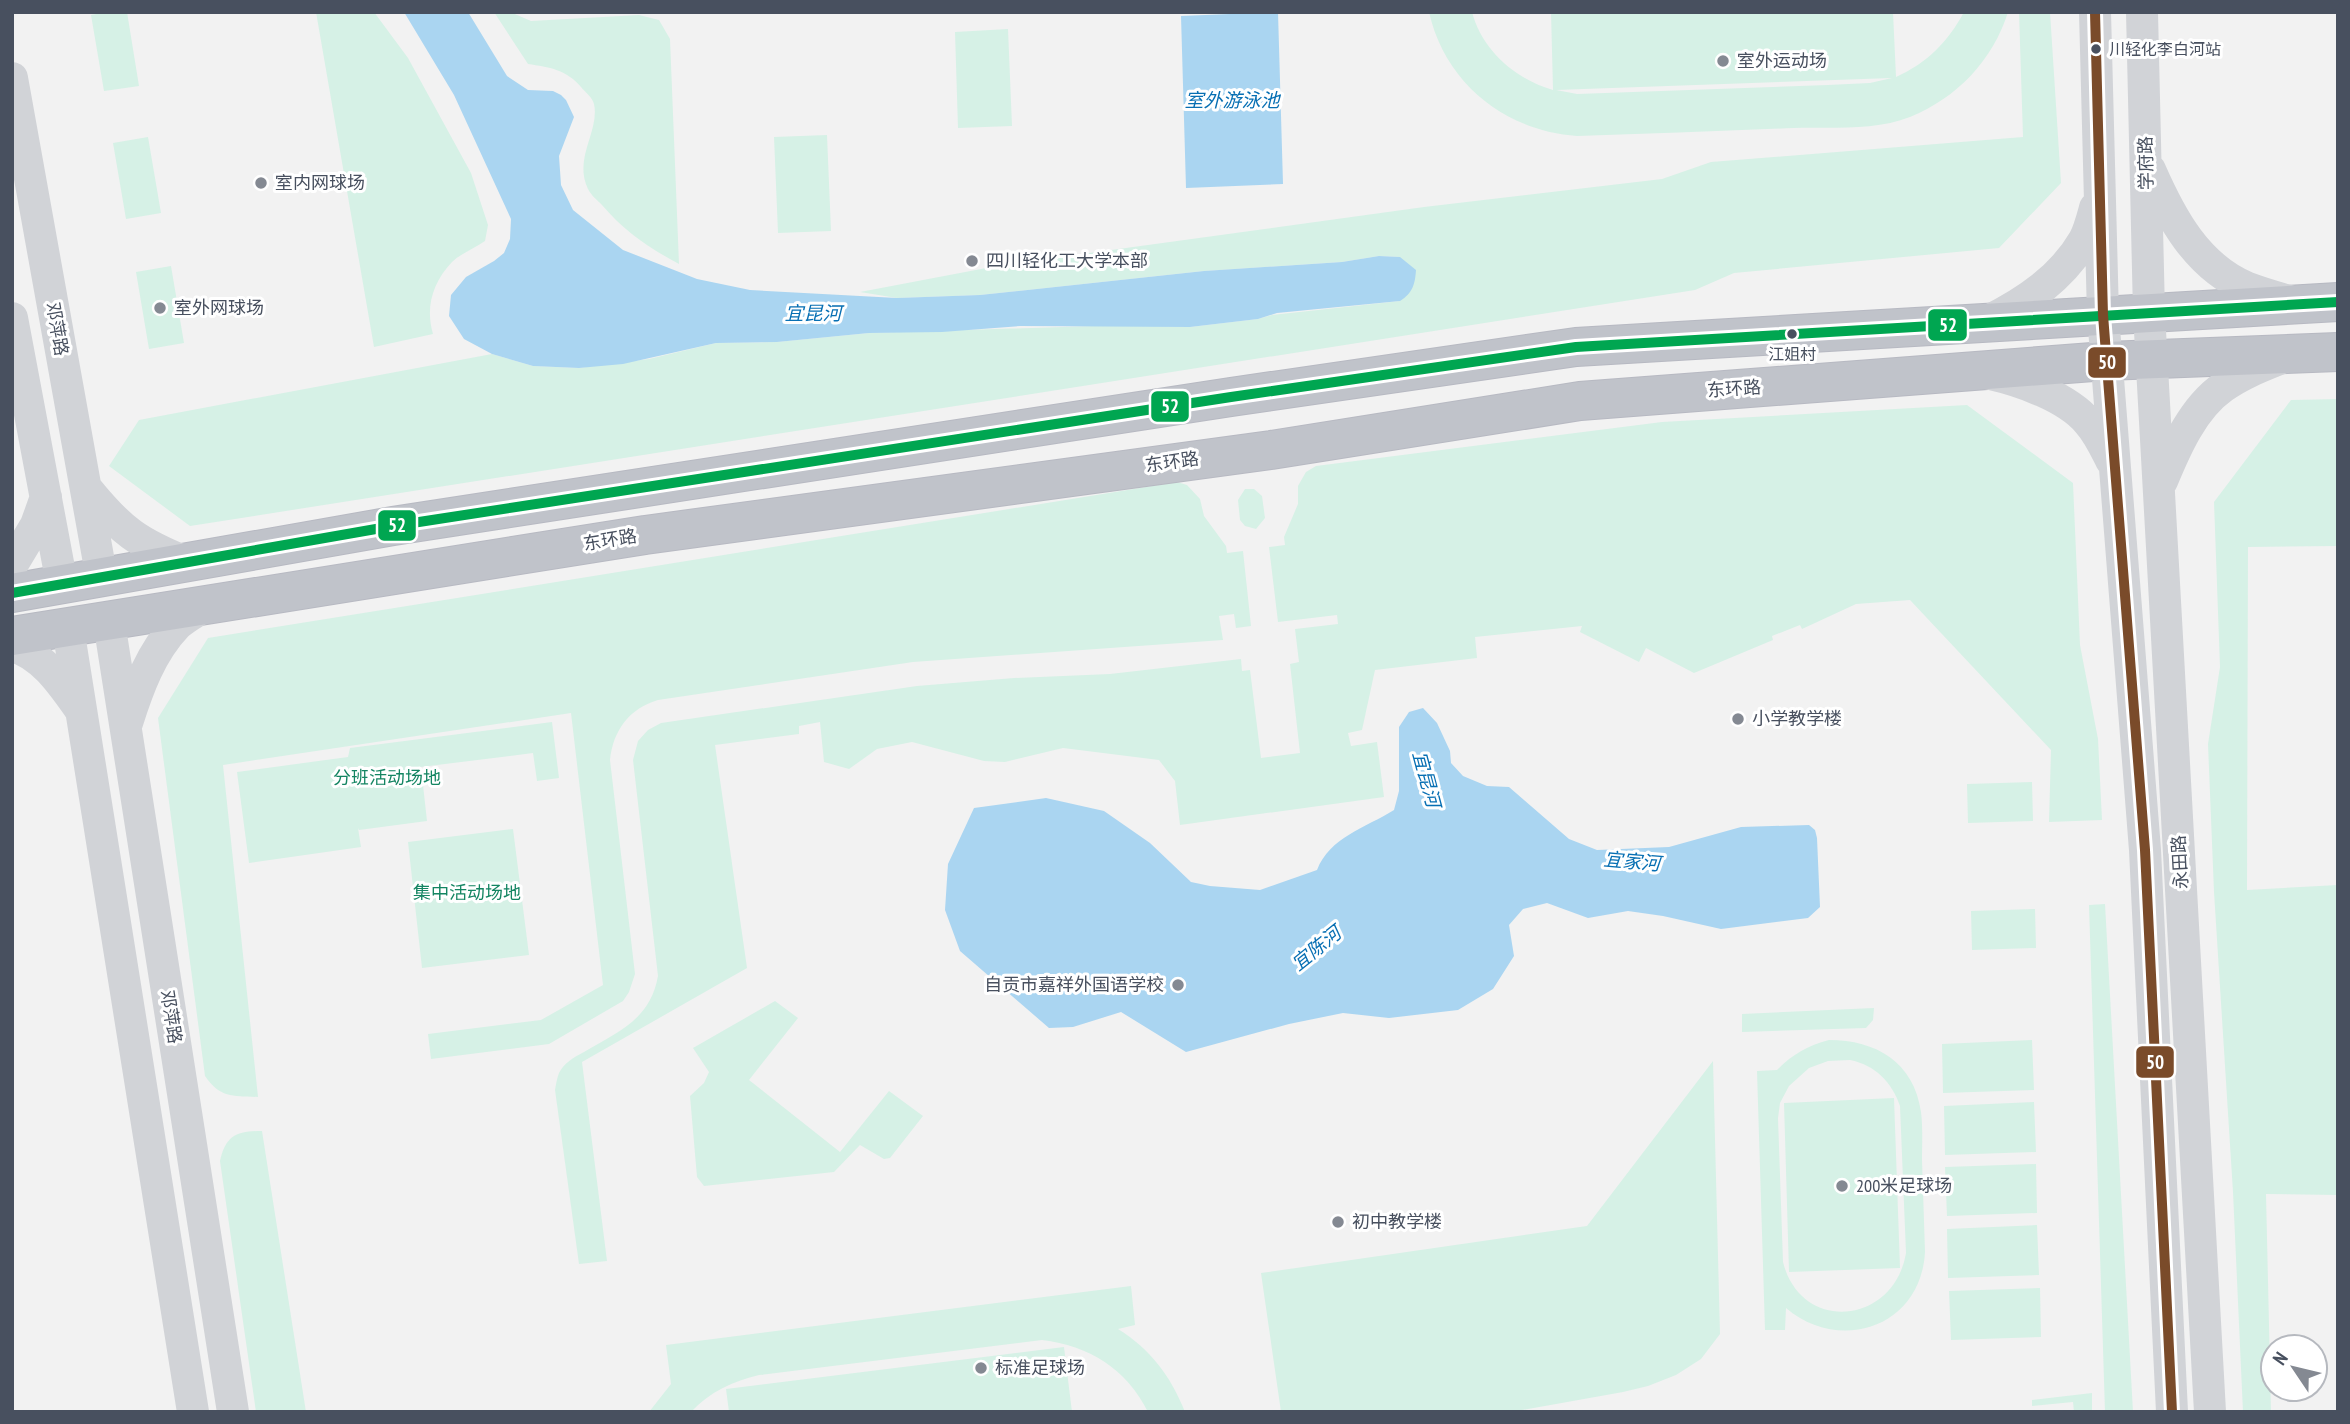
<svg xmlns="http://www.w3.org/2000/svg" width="2350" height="1424" viewBox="0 0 2350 1424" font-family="'PT Sans Narrow','Noto Sans SC',sans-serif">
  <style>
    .green { fill: #d6f1e6; fill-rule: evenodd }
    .water { fill: #aad5f1 }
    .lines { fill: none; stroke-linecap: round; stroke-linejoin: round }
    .highway-casing { stroke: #b7b9c2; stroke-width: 40 }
    .secondary { stroke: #d1d3d7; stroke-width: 32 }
    .highway { stroke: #c0c3ca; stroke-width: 38 }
    .bus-1-casing { stroke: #fff; stroke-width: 16 }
    .bus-2-casing { stroke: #fff; stroke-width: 16 }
    .bus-1 { stroke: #00a651; stroke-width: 10 }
    .bus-2 { stroke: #7a4b2a; stroke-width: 10 }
    .bus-dot { fill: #48505f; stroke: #fff; stroke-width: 2.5 }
    .poi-dot { fill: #848992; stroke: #fff; stroke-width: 2.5 }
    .labels { text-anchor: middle; stroke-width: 6; stroke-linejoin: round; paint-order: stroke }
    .bus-label { font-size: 16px; fill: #48505f; stroke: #fff; text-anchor: start }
    .poi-label { font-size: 18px; fill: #48505f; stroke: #fff; text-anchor: start }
    .street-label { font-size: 18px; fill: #48505f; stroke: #fff }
    .park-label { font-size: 18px; fill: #148562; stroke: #fff }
    .water-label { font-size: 19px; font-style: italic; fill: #076fb3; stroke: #fff }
    .line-badge { stroke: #fff; stroke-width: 2.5 }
    .badge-label { font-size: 19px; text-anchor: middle; font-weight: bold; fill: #fff }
  </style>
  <rect width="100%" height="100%" fill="#f2f2f2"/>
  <path class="green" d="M107,12H127L139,86L104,91L91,15Z
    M316,12H374L408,58L471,173L488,225L485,241C475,248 460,254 452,262C433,282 425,307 433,334L374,347Z
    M494,12H510L531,21L639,15L659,20L670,39L679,264C649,248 624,231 602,205C597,200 591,195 588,189C573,158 600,131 594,104C592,97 585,92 581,87C567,70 549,67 528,64Z
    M1429,12H1472C1482,50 1515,79 1553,90L1551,12H1893L1896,77C1927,63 1948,42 1964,12H2008C1993,60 1957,98 1910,117C1875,131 1831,127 1794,128C1722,131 1649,134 1577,136C1505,131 1445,83 1429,12ZM1892,78L1870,83L1828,85L1577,94L1556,90Z
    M2019,12H2050L2061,183L1999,248L1734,273L1695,290L190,526L109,466L139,420L492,354L533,366L579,368L649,359L716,343L777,342L869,333L1125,325L1190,327L1258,319L1272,315L1400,301V257L1379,256L1342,262L1204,271L980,295L897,298L860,292L1002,265L1424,207L1662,179L1711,162L2023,137Z
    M1008,29L1012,126L958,128L955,32Z
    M827,135L831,231L778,233L774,137Z
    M148,137L161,213L126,219L113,143Z
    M171,266L184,343L149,349L136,272Z
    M2338,399V546L2248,547L2247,890L2338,885V1195L2266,1194L2271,1412H2243L2233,1192L2214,892L2208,744L2220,667L2214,502L2291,400Z
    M1967,405L2073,483L2080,645L2098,739L2102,820L2049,822L2051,750L1910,600L1856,604L1802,629L1800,625L1772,636L1773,640L1694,673L1646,648L1639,662L1580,632L1582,626L1475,637L1477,658L1375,670L1362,730L1348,733L1351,746L1377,742L1384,797L1180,825L1175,781L1159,760L1063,748L1005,762L984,761L912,742L877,749L849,769L824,762L820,722L799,726V734L715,745L747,968L582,1062L607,1261L579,1264L555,1090C556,1084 557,1078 559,1073C564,1063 574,1057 584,1052C619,1031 650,1020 658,976L633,760L638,741L648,730L661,723L917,686L1014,678L1110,674L1241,659L1242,671L1250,670L1261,758L1300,753L1290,664L1299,662L1295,629L1338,624L1337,615L1278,622L1269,547L1285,545L1284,537L1298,504V486L1306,472L1316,466L1662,422Z
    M1177,482L1187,485L1200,499L1204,516L1226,546L1227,553L1243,551L1251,626L1236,628L1234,614L1219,616L1223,640L913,662L658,700C630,708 613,730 610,760L635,974L629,992L623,1001L549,1044L431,1059L428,1034L541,1020L603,985L571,713L223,765L258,1097C233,1096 220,1098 205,1076L158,718L208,638Z
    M1245,489H1254L1262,496L1265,518L1256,529L1245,526L1240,520L1238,500Z
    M552,722L559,778L537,781L533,753L421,767L427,821L359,830L358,828L361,847L249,863L237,772L348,757L350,748Z
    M2032,782L2033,821L1968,823L1967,784Z
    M513,829L529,955L422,968L408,842Z
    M2105,904L2133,1412H2105L2089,905Z
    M2035,909L2036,948L1972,950L1971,911Z
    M775,1001L798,1018L749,1080L840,1152L889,1091L923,1116L890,1158L884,1159L860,1145L834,1172L704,1186L697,1177L690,1096L704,1083L709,1072L693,1048Z
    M1874,1008L1873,1020L1866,1028L1742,1032V1014Z
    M1829,1040C1876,1040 1914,1062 1921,1112C1923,1128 1922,1145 1922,1160C1923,1191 1924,1221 1925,1252C1921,1327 1840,1354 1786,1308L1785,1330H1765L1757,1071L1777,1070C1793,1054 1807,1046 1829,1040ZM1850,1060C1875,1065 1892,1082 1900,1106L1906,1253C1894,1325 1801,1334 1783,1262L1778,1118L1780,1103L1789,1086L1809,1068L1828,1061Z
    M2032,1040L2034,1090L1943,1093L1942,1044Z
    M1713,1061L1720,1334L1701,1359L1676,1375L1648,1386L1623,1392L1511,1412H1281L1261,1273L1587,1226Z
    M1894,1098L1900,1268L1789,1272L1784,1103Z
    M2034,1102L2036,1152L1945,1155L1944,1106Z
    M262,1131L306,1412H256L220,1161C226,1135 237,1131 262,1131Z
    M2036,1164L2037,1213L1947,1216L1945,1167Z
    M2037,1225L2039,1275L1948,1278L1947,1229Z
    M1131,1286L1135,1325L1118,1329C1150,1349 1171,1376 1185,1412H1148C1126,1368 1089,1346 1042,1340L759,1375C734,1381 709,1392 691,1412H649L671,1384L666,1345Z
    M2040,1288L2041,1337L1951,1340L1949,1291Z
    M1064,1347L1072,1412H729L726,1389Z
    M2092,1393V1412H2074L2073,1402L2032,1406V1400Z"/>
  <path class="water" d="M404,12H468L507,76L528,90L553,91L561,95L566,100L574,117L559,156L561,185L573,210L623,250L697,279L750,290L897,298L980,295L1204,271L1342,262L1379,256L1400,257L1416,270C1415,284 1413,293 1400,301L1277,313L1258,319L1190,327L1020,326L942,332L869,333L777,342L716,343L623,364L579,368L533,366L492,354L464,339L449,316L451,295L466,277L494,261L504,253L510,239L511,219L454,95Z
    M1278,12L1283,184L1186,188L1181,16Z
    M1423,708L1437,723L1450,751L1451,763L1463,776L1487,786L1509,787L1569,839L1597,850L1669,847L1741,827L1809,825L1815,830L1817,838L1820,907L1808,918L1721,929L1663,916L1628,911L1588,918L1547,903L1523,909L1509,925L1514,956L1493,989L1458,1010L1389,1018L1343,1013L1289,1024L1186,1052L1121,1012L1073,1027L1049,1028L960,951L945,910L948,864L974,808L1046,798L1104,811L1150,843L1191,882L1210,886L1260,890L1317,870C1330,837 1365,828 1394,810L1399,791V727L1409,712Z"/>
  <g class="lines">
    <g class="highway-casing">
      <path id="highway" d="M12,593L393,526L1231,397L1576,347L2338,302
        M12,636L645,535L1271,450L1580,401L2106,361L2338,352"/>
    </g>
    <path class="secondary" d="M2095,12L2103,315L2145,850L2172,1412
      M2142,12L2149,313L2210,1412
      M12,78L102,579
      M2150,170C2171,218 2197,267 2248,288C2261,293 2275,297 2289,301
      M12,318L62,584
      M1988,321C2026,302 2062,278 2084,240C2089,231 2092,219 2095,208
      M1990,374C2021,381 2067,397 2088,422C2098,433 2104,446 2111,460
      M2162,481C2176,447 2193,408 2223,387C2241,374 2262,366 2282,358
      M87,489C121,531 138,543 188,563
      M12,565L36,525L46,497
      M109,622L233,1412
      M68,628L193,1412
      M12,646C42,654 62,684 79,708
      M127,723C138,688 151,652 177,625C184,618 196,612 204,606"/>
    <use href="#highway" class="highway"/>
    <g class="bus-1-casing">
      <path id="bus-1" d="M12,593L393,526L1231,397L1576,347L2338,302"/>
    </g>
    <g class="bus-2-casing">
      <path id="bus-2" d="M2095,12L2103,315L2145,850L2172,1412"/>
    </g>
    <use href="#bus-1" class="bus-1"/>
    <use href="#bus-2" class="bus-2"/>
  </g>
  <g class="bus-dot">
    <circle cx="2096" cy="49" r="6"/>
    <circle cx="1792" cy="334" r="6"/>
  </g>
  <g class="poi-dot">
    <circle cx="1723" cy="61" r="7"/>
    <circle cx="261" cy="183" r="7"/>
    <circle cx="972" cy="261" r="7"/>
    <circle cx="160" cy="308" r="7"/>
    <circle cx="1738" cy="719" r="7"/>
    <circle cx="1178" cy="985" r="7"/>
    <circle cx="1842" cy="1186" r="7"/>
    <circle cx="1338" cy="1222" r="7"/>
    <circle cx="981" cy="1368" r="7"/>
  </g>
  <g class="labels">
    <g class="bus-label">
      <text x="2109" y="55">川轻化李白河站</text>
      <text x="1792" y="360" text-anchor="middle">江姐村</text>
    </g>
    <g class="poi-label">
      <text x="1737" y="67">室外运动场</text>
      <text x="275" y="189">室内网球场</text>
      <text x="986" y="267">四川轻化工大学本部</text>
      <text x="174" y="314">室外网球场</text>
      <text x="1752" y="725">小学教学楼</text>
      <text x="1164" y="991" text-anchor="end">自贡市嘉祥外国语学校</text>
      <text x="1856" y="1192">200米足球场</text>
      <text x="1352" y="1228">初中教学楼</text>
      <text x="995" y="1374">标准足球场</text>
    </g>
    <g class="street-label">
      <text transform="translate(2146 163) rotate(-91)" y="6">学府路</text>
      <text transform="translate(57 329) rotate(80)" y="6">邓萍路</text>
      <text transform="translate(1734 389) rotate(-4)" y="6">东环路</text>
      <text transform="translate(1172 462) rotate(-8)" y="6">东环路</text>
      <text transform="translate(610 540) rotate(-9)" y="6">东环路</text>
      <text transform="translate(2180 862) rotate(-93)" y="6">永田路</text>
      <text transform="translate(171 1017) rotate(81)" y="6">邓萍路</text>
    </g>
    <g class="park-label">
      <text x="387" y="784">分班活动场地</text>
      <text x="467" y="899">集中活动场地</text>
    </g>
    <g class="water-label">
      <text x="1232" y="107">室外游泳池</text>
      <text x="813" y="320">宜昆河</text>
      <text transform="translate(1427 779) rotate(75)" y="7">宜昆河</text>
      <text transform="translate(1632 861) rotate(5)" y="7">宜家河</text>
      <text transform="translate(1316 948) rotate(-39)" y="7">宜陈河</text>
    </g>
  </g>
  <g class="line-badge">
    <rect x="1927" y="308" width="41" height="34" rx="7" fill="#00a651"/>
    <rect x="2087" y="346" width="40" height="33" rx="7" fill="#7a4b2a"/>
    <rect x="1150" y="390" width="40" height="33" rx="7" fill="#00a651"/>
    <rect x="377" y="509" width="40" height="33" rx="7" fill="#00a651"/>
    <rect x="2135" y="1045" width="40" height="34" rx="7" fill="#7a4b2a"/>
  </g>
  <g class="badge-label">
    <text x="1948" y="332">52</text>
    <text x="2107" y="369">50</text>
    <text x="1170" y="413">52</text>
    <text x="397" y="532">52</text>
    <text x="2155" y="1069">50</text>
  </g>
  <rect width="2350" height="1424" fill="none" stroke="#48505f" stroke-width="28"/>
  <g transform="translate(2294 1368) rotate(305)"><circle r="33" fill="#ffffff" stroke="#b6b9bf" stroke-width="2"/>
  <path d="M0-5L12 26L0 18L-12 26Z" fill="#848992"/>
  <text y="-10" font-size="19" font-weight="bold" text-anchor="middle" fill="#48505f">N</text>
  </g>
</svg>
